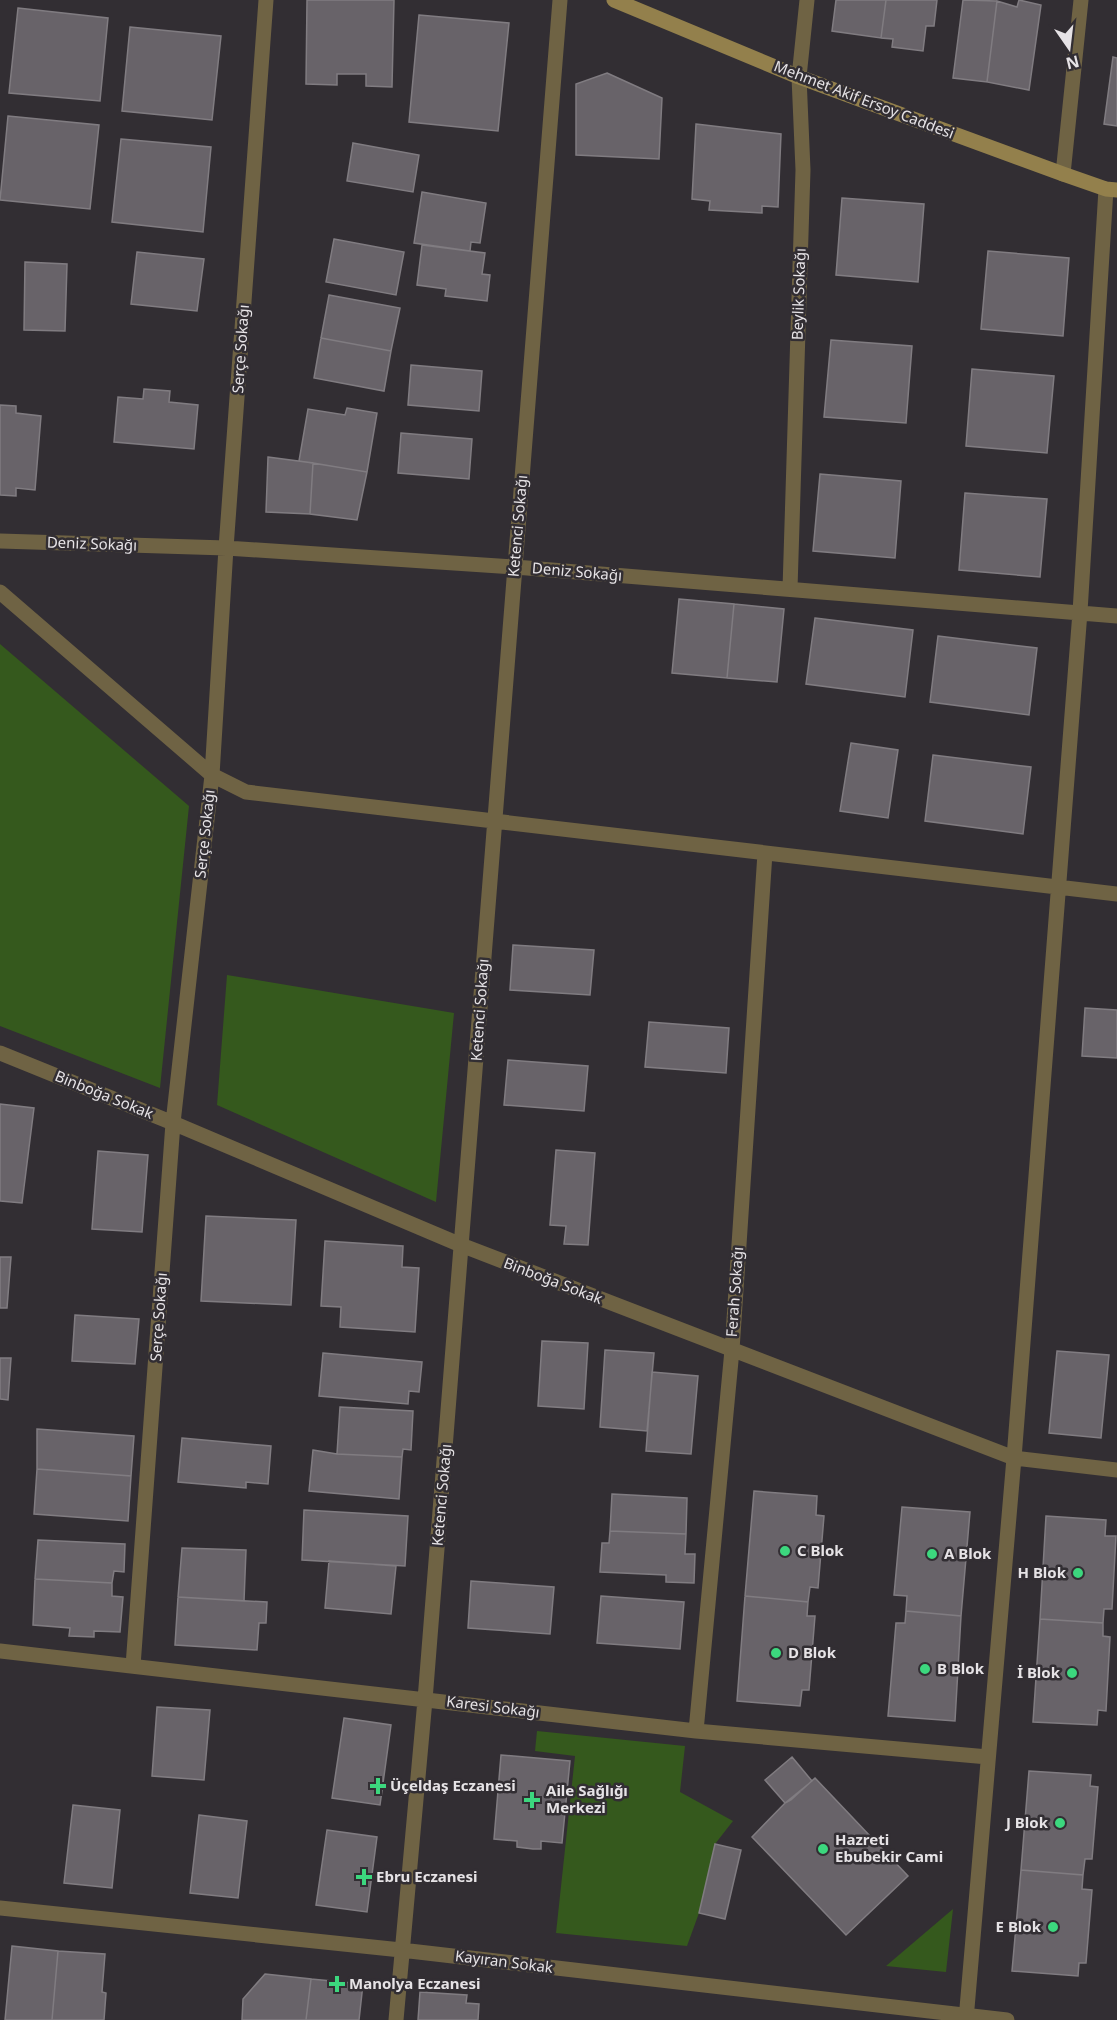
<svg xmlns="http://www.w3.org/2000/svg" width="1117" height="2020" viewBox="0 0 1117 2020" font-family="'Noto Sans',sans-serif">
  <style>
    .green { fill: #35591d }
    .building { fill: #686369; stroke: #807c81; stroke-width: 1.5 }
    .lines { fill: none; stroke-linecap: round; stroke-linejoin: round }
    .minor { stroke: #6f6344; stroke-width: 15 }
    .secondary { stroke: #93804c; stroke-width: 15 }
    .poi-dot { fill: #3cd77e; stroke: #322e33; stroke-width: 2 }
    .labels { text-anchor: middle; stroke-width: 5; stroke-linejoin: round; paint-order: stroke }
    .street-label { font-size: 15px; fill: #e6e3e6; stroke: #322e33 }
    .poi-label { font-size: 15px; font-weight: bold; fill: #e6e3e6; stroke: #322e33; text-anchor: start }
  </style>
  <rect width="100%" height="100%" fill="#322e33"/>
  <path class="green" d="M0,644L189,806L160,1088L0,1026Z
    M227,975L454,1013L436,1202L217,1105Z
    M537,1731L685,1746L680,1792L733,1821L715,1844L699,1913L687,1946L556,1933L575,1756L535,1751Z
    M953,1909L946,1972L886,1966Z"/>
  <path class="building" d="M307,0H394L392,87L366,86V74H337V85L306,84Z
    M836,0H886L881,38L832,31Z
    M886,0H937L934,26H926L923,51L892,47L893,39L881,38Z
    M963,0L997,1L987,82L953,78Z
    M1019,0L1041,5L1029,90L987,82L997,1L1017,7Z
    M18,8L108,18L100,101L9,93Z
    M419,15L509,23L498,131L409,122Z
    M130,27L221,36L212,120L122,111Z
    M1113,57L1117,58V126L1104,124Z
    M607,73L662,98L659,159L576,155V84Z
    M8,116L99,125L90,209L0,200Z
    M696,124L781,134L778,207L762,206V213L709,210L710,201L692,199Z
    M121,139L211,147L203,232L112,222Z
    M353,143L419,155L413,192L347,181Z
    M422,192L486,203L480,243L471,242L470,251L414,243Z
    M842,198L924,204L918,282L836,275Z
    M334,239L404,252L396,295L326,282Z
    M422,245L485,253L482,274L490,275L487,301L445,296L446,289L417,285Z
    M988,251L1069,258L1063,336L981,329Z
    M137,252L204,259L197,311L131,304Z
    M25,262L67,264L65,331L24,330Z
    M329,295L400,308L391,351L321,338Z
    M321,338L391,351L384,391L314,378Z
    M831,340L912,346L906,423L824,417Z
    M411,365L482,371L479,411L408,405Z
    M972,369L1054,376L1047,453L966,446Z
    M144,389L170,391L169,402L198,405L194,449L114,442L118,397L143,399Z
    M0,405L16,406V413L41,416L35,490L16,488V496L0,495Z
    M347,408L377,413L367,472L299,461L308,409L345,415Z
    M401,433L472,439L469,479L398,473Z
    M268,457L313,463L310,514L266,512Z
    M313,463L367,472L357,520L310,514Z
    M820,474L901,481L895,558L813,551Z
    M965,493L1047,499L1040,577L959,570Z
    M679,599L734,604L727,678L672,673Z
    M734,604L784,609L777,682L727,678Z
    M815,618L913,630L905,697L806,684Z
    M938,636L1037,648L1029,715L930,702Z
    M851,743L898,750L888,818L840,811Z
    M933,755L1031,767L1023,834L925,821Z
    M513,945L594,950L590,995L510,990Z
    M1085,1008L1117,1010V1058L1082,1056Z
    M649,1022L729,1028L726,1073L645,1067Z
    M508,1060L588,1066L584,1111L504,1105Z
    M0,1104L34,1108L22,1203L0,1201Z
    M556,1150L595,1153L588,1245L564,1244L566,1226L550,1225Z
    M98,1151L148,1155L142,1232L92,1229Z
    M206,1216L296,1220L291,1305L201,1301Z
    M325,1241L403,1246L402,1267L419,1268L415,1332L340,1327L341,1307L321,1306Z
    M0,1257H11L7,1308H0Z
    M75,1315L139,1319L135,1364L72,1361Z
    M542,1341L588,1343L584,1409L538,1406Z
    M605,1350L654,1353L647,1431L600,1427Z
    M1057,1351L1109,1355L1101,1438L1049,1433Z
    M323,1353L422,1362L419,1392L409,1391L408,1404L319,1396Z
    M0,1358H11L8,1400L0,1399Z
    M652,1372L698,1376L691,1454L646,1451Z
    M340,1407L413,1411L411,1450L403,1449L402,1457L337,1454Z
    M37,1429L134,1436L131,1476L37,1469Z
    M182,1438L271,1446L268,1484L246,1482V1488L178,1482Z
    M313,1450L337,1454L402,1457L399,1499L309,1491Z
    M37,1469L131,1476L128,1521L34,1514Z
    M754,1491L817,1496L816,1515L824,1516L818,1588L810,1587L808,1602L745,1596Z
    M612,1494L687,1498L686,1534L610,1531Z
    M902,1507L970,1512L961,1616L906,1611L907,1596L894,1595Z
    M304,1510L408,1516L405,1566L302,1560Z
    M1046,1516L1106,1520L1105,1536H1116L1112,1609H1104L1103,1623L1040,1619Z
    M610,1531L686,1534L685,1554H695L694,1583L666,1582V1575L600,1572L602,1543H609Z
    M38,1540L125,1544L124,1572L114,1571L112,1583L35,1579Z
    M182,1548L246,1550L244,1601L178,1597Z
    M329,1561L396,1566L391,1614L325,1608Z
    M35,1579L112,1583V1596L123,1597L120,1632L94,1631V1637L69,1636L70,1628L33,1625Z
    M471,1581L554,1587L550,1634L468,1628Z
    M601,1596L684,1602L680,1649L597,1643Z
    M745,1596L808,1602L807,1616H815L809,1690H802L800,1706L737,1701Z
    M178,1597L267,1602L266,1623H259L257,1650L175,1645Z
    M906,1611L961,1616L955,1721L888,1716L896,1623H905Z
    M1040,1619L1103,1623V1636L1110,1637L1106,1711L1098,1710L1097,1725L1033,1722Z
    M157,1707L210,1710L204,1780L152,1776Z
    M344,1718L391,1725L380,1805L332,1798Z
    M501,1755L570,1761L562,1843L541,1841V1849H533L517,1847V1841L494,1839Z
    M792,1757L812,1781L785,1803L765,1780Z
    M1029,1771L1091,1775L1090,1786L1098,1787L1092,1859H1085L1083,1875L1021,1870Z
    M815,1778L908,1876L846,1935L752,1837L785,1803L791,1800Z
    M73,1805L120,1810L112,1888L64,1883Z
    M199,1815L247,1821L238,1898L190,1893Z
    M327,1830L377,1837L367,1912L316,1905Z
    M715,1844L741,1850L725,1919L699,1913Z
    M1021,1870L1083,1875L1082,1889L1092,1890L1086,1963H1079L1078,1976L1012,1971Z
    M12,1946L58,1951L52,2020H5Z
    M58,1951L105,1954L102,1992L106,1993L104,2020H52Z
    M265,1974L311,1979L306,2020H242L243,1999Z
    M311,1979L363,1984L359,2020H306Z
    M420,1992L467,1995L466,2003L479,2004L478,2020H418Z"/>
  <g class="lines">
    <path class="minor" d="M1063,174L1081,0
      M0,541L226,548L515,567L1117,616
      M790,589L803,170L799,77L807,0
      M0,592L212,775L246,792L1117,894
      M0,1053L173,1123L461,1245L1014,1458L1117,1470
      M0,1651L696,1731L988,1757
      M133,1666L173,1123L212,775L226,548L266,0
      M696,1731L732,1350L765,853
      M0,1908L401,1950L1007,2020
      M396,2020L425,1700L560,0
      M966,2020L1014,1458L1080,612L1106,189"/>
    <path class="secondary" d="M614,0L799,77L1063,174L1106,189L1117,190"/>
  </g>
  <g class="poi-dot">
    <circle cx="785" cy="1551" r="6"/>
    <circle cx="932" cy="1554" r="6"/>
    <circle cx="1078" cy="1573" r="6"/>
    <circle cx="776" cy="1653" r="6"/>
    <circle cx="925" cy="1669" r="6"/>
    <circle cx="1072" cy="1673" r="6"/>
    <path d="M375 1777h6v6h6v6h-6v6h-6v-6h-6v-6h6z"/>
    <path d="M529 1791h6v6h6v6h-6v6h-6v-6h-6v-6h6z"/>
    <circle cx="1060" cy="1823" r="6"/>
    <circle cx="823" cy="1849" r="6"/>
    <path d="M361 1868h6v6h6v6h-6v6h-6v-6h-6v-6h6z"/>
    <circle cx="1053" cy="1927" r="6"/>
    <path d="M334 1975h6v6h6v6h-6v6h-6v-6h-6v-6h6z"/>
  </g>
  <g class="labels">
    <g class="street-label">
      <text transform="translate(864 100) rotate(21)" y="5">Mehmet Akif Ersoy Caddesi</text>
      <text transform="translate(799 294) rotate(-88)" y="5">Beylik Sokağı</text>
      <text transform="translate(241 349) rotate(-86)" y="5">Serçe Sokağı</text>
      <text transform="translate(518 526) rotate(-85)" y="5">Ketenci Sokağı</text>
      <text transform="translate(92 544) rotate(2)" y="5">Deniz Sokağı</text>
      <text transform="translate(577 572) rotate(5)" y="5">Deniz Sokağı</text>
      <text transform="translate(205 834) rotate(-84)" y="5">Serçe Sokağı</text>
      <text transform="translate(480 1010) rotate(-86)" y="5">Ketenci Sokağı</text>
      <text transform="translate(104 1095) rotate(22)" y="5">Binboğa Sokak</text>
      <text transform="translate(553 1281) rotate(21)" y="5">Binboğa Sokak</text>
      <text transform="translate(735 1292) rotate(-86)" y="5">Ferah Sokağı</text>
      <text transform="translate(159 1317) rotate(-86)" y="5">Serçe Sokağı</text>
      <text transform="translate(442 1495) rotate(-85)" y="5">Ketenci Sokağı</text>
      <text transform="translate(493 1707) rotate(7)" y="5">Karesi Sokağı</text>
      <text transform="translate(504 1962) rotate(7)" y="5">Kayıran Sokak</text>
    </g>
    <g class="poi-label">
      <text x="797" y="1556">C Blok</text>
      <text x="944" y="1559">A Blok</text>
      <text x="1066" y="1578" text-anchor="end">H Blok</text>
      <text x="788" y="1658">D Blok</text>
      <text x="937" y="1674">B Blok</text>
      <text x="1060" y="1678" text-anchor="end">İ Blok</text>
      <text x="390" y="1791">Üçeldaş Eczanesi</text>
      <text x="546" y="1796">Aile Sağlığı<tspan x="546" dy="17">Merkezi</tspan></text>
      <text x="1048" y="1828" text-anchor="end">J Blok</text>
      <text x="835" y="1845">Hazreti<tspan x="835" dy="17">Ebubekir Cami</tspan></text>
      <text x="376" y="1882">Ebru Eczanesi</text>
      <text x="1041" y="1932" text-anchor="end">E Blok</text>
      <text x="349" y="1989">Manolya Eczanesi</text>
    </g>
  </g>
  <g transform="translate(1069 48) rotate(166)" stroke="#322e33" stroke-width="4.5" paint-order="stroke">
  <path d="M0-4.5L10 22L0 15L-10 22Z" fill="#e6e3e6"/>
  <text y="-9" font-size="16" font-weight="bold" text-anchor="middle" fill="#e6e3e6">N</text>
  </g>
</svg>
